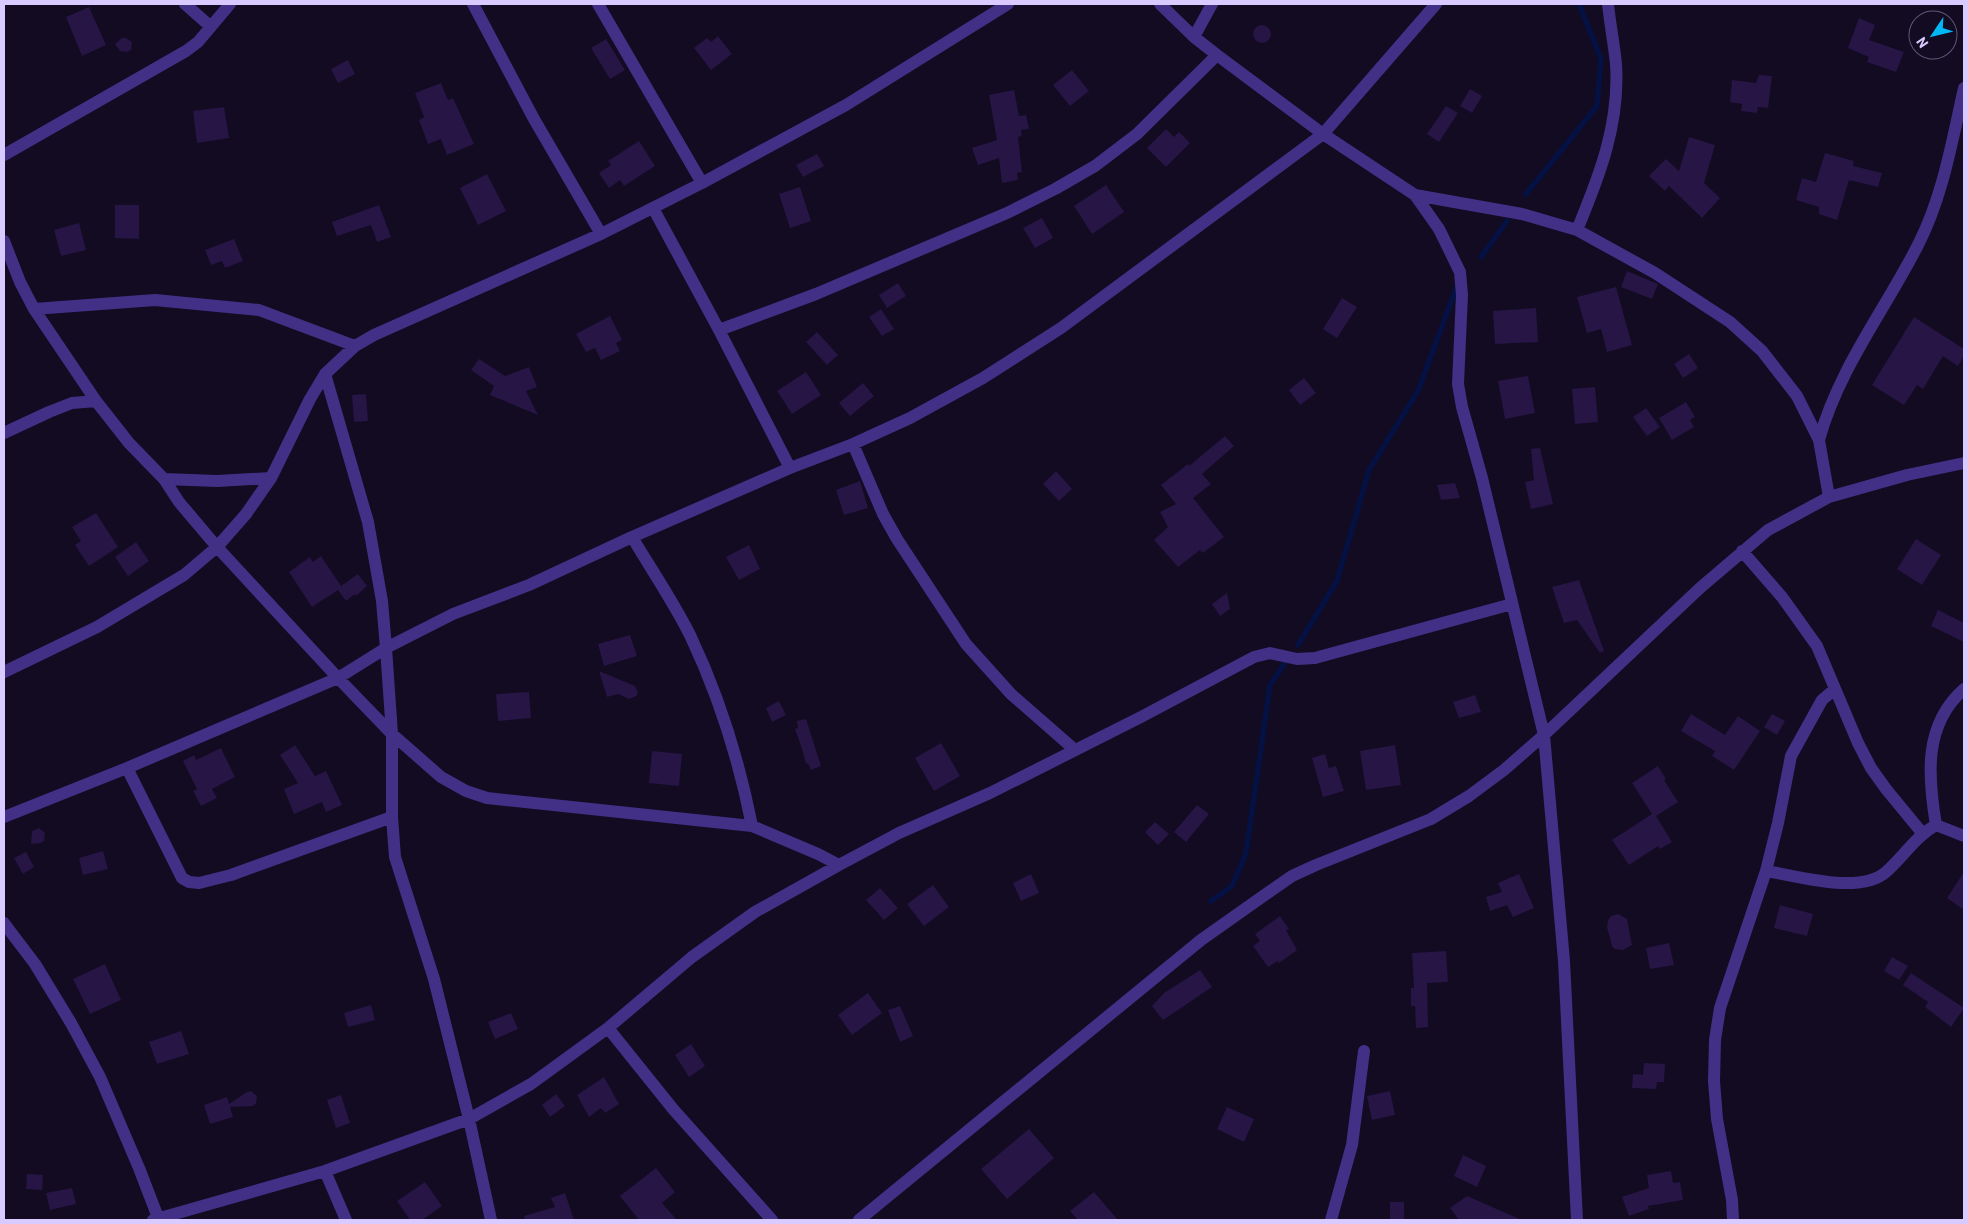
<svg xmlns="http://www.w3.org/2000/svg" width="1968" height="1224" viewBox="0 0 1968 1224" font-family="Barlow,sans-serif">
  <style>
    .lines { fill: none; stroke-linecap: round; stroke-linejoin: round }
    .stream { stroke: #041142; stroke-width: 5.5 }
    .building { fill: #261545 }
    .minor { stroke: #413086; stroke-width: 12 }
  </style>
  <rect width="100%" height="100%" fill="#120b22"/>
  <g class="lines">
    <path class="stream" d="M1526,194L1597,106L1601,59L1579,4
      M1481,257L1507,221
      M1298,645L1337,581L1369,470L1418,391L1457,286
      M1211,901L1232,886L1246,853L1270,685L1285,663"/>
  </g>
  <path class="building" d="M89,7L106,45L82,56L66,17Z
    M1859,18L1875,25L1869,40L1904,52L1896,72L1867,62L1869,57L1848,48Z
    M1253 34a9 9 0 1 1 18 0a9 9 0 1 1-18 0Z
    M718,36L732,54L711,70L694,48L707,38L711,42Z
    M122,38H126L132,42L131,50L127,52L120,51L115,44Z
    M606,39L625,70L610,79L591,48Z
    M348,60L355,74L338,83L331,69Z
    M1072,70L1089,91L1070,106L1053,85Z
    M1759,75L1772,76L1768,108L1758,107L1757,113L1741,111L1742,104L1730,102L1732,80L1756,83Z
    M441,83L448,100L453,98L474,144L447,155L441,139L428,144L419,120L424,117L415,93Z
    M1470,89L1482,96L1472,113L1460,106Z
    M1014,90L1019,116L1026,115L1029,129L1021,130L1022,136L1018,137L1022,172L1017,173L1018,180L1002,183L999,158L978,165L972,148L997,140L989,95Z
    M1446,106L1458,113L1439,142L1427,134Z
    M224,107L229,138L197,143L193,111Z
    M1166,129L1174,137L1179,132L1190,143L1166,167L1147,148Z
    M1689,137L1715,145L1704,183L1720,198L1702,218L1669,186L1665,191L1649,176L1666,159L1679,171Z
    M639,141L655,166L624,186L620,180L609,188L599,173L611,165L608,161Z
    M1825,153L1854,161L1853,166L1882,173L1878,187L1849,180L1837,220L1819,214V207L1796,200L1802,178L1816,182Z
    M817,154L824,166L803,177L796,165Z
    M487,174L506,211L478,225L460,188Z
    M1106,185L1124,212L1092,234L1074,206Z
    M800,187L811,221L790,228L779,194Z
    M115,205H139V239L115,238Z
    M379,205L391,237L377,242L371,225L337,236L332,222Z
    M1042,218L1053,238L1035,248L1023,228Z
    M79,223L86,250L61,256L54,230Z
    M234,239L243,261L225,268L222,261L211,265L205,250Z
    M1627,271L1658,284L1652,299L1621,287Z
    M898,283L906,296L887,308L879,295Z
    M1616,287L1632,345L1607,352L1601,329L1587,333L1577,297Z
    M1342,298L1357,307L1337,338L1323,329Z
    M1536,308L1538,342L1495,344L1493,311Z
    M881,309L894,329L882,336L869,317Z
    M610,316L622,340L616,343L620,351L601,360L595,348L586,352L576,334Z
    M1914,317L1964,349V356L1958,366L1943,356L1923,389L1917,385L1904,405L1872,385Z
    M817,332L838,355L827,365L806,342Z
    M1689,354L1698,368L1683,378L1674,364Z
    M479,359L505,376L529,367L537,387L526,391L538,415L490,395L494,386L471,370Z
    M806,372L821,395L792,414L777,391Z
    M1528,376L1535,413L1505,419L1498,381Z
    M1304,378L1316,393L1300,405L1289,390Z
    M863,383L874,396L850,416L839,403Z
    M1595,387L1598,422L1575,424L1572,389Z
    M366,394L368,421L354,422L352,395Z
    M1686,402L1695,417L1690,420L1694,427L1672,440L1659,418Z
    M1646,408L1660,427L1647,436L1633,417Z
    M1225,436L1234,446L1202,474L1211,484L1193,498L1224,537L1203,553L1200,550L1178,567L1154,540L1168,527L1160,512L1176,504L1161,485L1188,464L1189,466Z
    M1540,448L1553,504L1531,509L1525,482L1534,480L1531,449Z
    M1056,471L1072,489L1059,501L1043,484Z
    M860,481L868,508L844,515L836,490Z
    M1455,483L1460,498L1441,500L1437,485Z
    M96,513L118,547L89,566L75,545L81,541L72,527Z
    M1916,539L1941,555L1922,585L1897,569Z
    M136,542L149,561L128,576L115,557Z
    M749,545L760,569L739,580L726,557Z
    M321,556L341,586L358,574L367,586L356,596L355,594L346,601L338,590L312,607L289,572L310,557L313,562Z
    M1579,580L1604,651L1600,653L1577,620L1564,623L1552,587Z
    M1227,593L1230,609L1220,616L1212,604Z
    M1938,610L1964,623V642L1931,626Z
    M630,635L637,656L604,666L598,644Z
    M599,671L635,686L638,693L636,696L629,699L618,694L607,697Z
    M529,692L531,718L498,721L496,694Z
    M1475,695L1481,712L1459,718L1453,702Z
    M779,701L786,715L772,722L766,708Z
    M1691,714L1725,735L1738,716L1760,731L1734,770L1712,756L1715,751L1681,731Z
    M1772,714L1785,721L1777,735L1764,727Z
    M806,719L821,766L811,770L808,763L806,764L802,749L795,729L798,728L797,721Z
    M941,743L960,776L934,791L915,758Z
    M295,745L315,776L326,771L342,805L326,812L322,802L294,814L284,789L298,783L280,755Z
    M1395,745L1401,785L1366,790L1360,751Z
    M221,748L235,777L212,789L217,798L201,806L193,791L197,789L183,761L194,755L196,760Z
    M652,751L682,754L679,786L649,783Z
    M1325,754L1329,768L1336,766L1344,791L1323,797L1312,758Z
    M1658,766L1666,779L1664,780L1678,802L1656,816L1672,842L1660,849L1658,846L1629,865L1612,840L1652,814L1632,783Z
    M1197,805L1209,814L1186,842L1174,832Z
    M1155,822L1169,834L1158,845L1145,832Z
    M39,828L45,833L44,841L41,843L31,844L32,831Z
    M103,851L108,869L83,875L79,858Z
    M26,852L34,867L23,874L14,858Z
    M1964,872V910L1947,898Z
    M1031,874L1039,893L1021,901L1013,883Z
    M1519,874L1534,908L1513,917L1507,905L1490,911L1486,897L1502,892L1498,883Z
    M933,885L949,907L924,926L907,904Z
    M880,888L898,908L884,920L866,900Z
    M1780,905L1813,914L1807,936L1774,928Z
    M1618,914L1627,919L1632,945L1623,950L1615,949L1612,946L1607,927L1608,920L1611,916Z
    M1280,916L1289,929L1286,930L1297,950L1279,963L1278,961L1268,967L1253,946L1260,941L1255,934Z
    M1669,943L1674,965L1650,969L1646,948Z
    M1446,951L1448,982L1427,983L1428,1027L1416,1028L1415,1006H1411V988H1414L1412,953Z
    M1892,957L1908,966L1899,980L1884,971Z
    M105,964L121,1000L90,1014L73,979Z
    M1200,970L1212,987L1163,1020L1152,1006L1164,993Z
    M1911,973L1964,1008L1951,1027L1925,1007L1928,1002L1903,985Z
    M868,993L882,1013L852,1035L838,1015Z
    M371,1005L375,1020L348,1027L344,1013Z
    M900,1006L913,1036L900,1042L888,1010Z
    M511,1013L518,1029L495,1039L488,1022Z
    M181,1031L189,1054L157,1064L149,1042Z
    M691,1044L705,1066L689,1077L675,1055Z
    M1644,1063L1665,1064L1664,1082H1657L1656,1089L1632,1088L1633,1074L1643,1075Z
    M604,1077L619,1104L605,1113L601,1108L589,1117L577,1095Z
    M251,1091L257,1096L256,1103L253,1106L230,1107L233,1117L210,1124L204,1105L227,1097L229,1104L247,1092Z
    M1390,1091L1395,1115L1372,1120L1367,1096Z
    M556,1094L565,1106L550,1117L542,1105Z
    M341,1095L350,1123L336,1128L327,1100Z
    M1227,1107L1254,1119L1244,1142L1217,1129Z
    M1029,1129L1054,1158L1007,1199L981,1169Z
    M1463,1155L1486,1166L1477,1187L1454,1176Z
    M656,1168L675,1192L662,1203L677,1220H639L620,1196Z
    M1671,1171L1673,1183L1680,1182L1683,1200L1648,1206L1649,1209L1629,1216L1622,1197L1649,1188L1647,1175Z
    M27,1174L43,1175L42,1190L26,1189Z
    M425,1182L442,1206L422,1220H410L397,1201Z
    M72,1188L76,1204L50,1210L46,1193Z
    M1094,1192L1118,1220H1078L1070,1211Z
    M565,1193L574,1220H525L524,1216L555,1207L551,1198Z
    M1467,1196L1522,1220H1459L1450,1208Z
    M1390,1202H1404V1220H1390Z"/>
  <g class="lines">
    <path class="minor" d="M185,4L210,26
      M473,4L534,119L601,234
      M598,4L702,183
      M1160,4L1194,37L1217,55L1323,134L1415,195L1439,229L1460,272L1462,295L1458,384L1462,407L1482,478L1544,735L1564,961L1577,1220
      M1194,37L1212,4
      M4,155L186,51L198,42L230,4
      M1415,195L1522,214L1577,230L1655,273L1730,322L1762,351L1797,396L1819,440L1829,497
      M653,208L719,330L790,468
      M1577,230C1599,177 1620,124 1616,64C1614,44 1610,24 1608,4
      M4,241L20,282L34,309L96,401L129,443L164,479L179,502L217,547L338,678L392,734L441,777L466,791L487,798L752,826L818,854L839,865L755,912L692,957L608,1028L673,1109L772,1220
      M34,309L155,300L259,310L355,346
      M719,330L816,294L1007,213L1055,189L1095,166L1137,134L1217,55
      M4,433L49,412L72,403L96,401
      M1819,440C1839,368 1885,310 1918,245C1943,196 1952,141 1964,88
      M853,444L883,514L897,539L966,644L1011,694L1075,750
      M164,479L217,481L271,478
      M632,537C651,569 673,601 690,635C719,696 739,760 752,826
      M1742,551L1782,597L1817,646L1858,743L1871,768L1886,789L1923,834
      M4,672L97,627L184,575L217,547L246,514L271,478L310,399L325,374L355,346L374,335L601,234L702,183L846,105L1008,4
      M127,768L182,878L189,882L199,883L231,875L392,817
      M4,817L127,768L338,678L386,648L382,601L368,522L325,374
      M1936,825C1928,777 1923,725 1964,689
      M839,865L899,833L990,793L1141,717L1254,657L1270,653L1297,659L1315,658L1512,604
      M1766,871L1778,823L1791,756L1822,700L1835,689
      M4,923L35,964L71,1023L100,1077L139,1168L159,1220
      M325,1171L346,1220
      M153,1220L325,1171L469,1119L531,1084L608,1028
      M491,1220L469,1119L434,979L395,857L392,817V734L386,648L453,614L529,585L632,537L790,468L853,444L910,418L983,378L1061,328L1323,134L1436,4
      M859,1220L1201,940L1269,892L1292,876L1316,865L1431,819L1469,796L1504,770L1544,735L1700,588L1768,530L1829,497L1907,475L1964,463
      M1331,1220L1352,1145L1364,1051
      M1733,1220L1732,1200L1717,1119L1714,1081L1715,1040L1720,1008L1766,871C1798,876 1860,895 1886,872C1903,857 1916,836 1936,825L1964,836"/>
  </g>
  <rect width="1968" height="1224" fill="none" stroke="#d9cbff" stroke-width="10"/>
  <g transform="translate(1933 35) rotate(235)"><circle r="24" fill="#120b22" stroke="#62587a"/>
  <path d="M0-4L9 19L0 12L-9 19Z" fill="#00b8f6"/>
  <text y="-8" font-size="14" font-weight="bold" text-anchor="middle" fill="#d9cbff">N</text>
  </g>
</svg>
